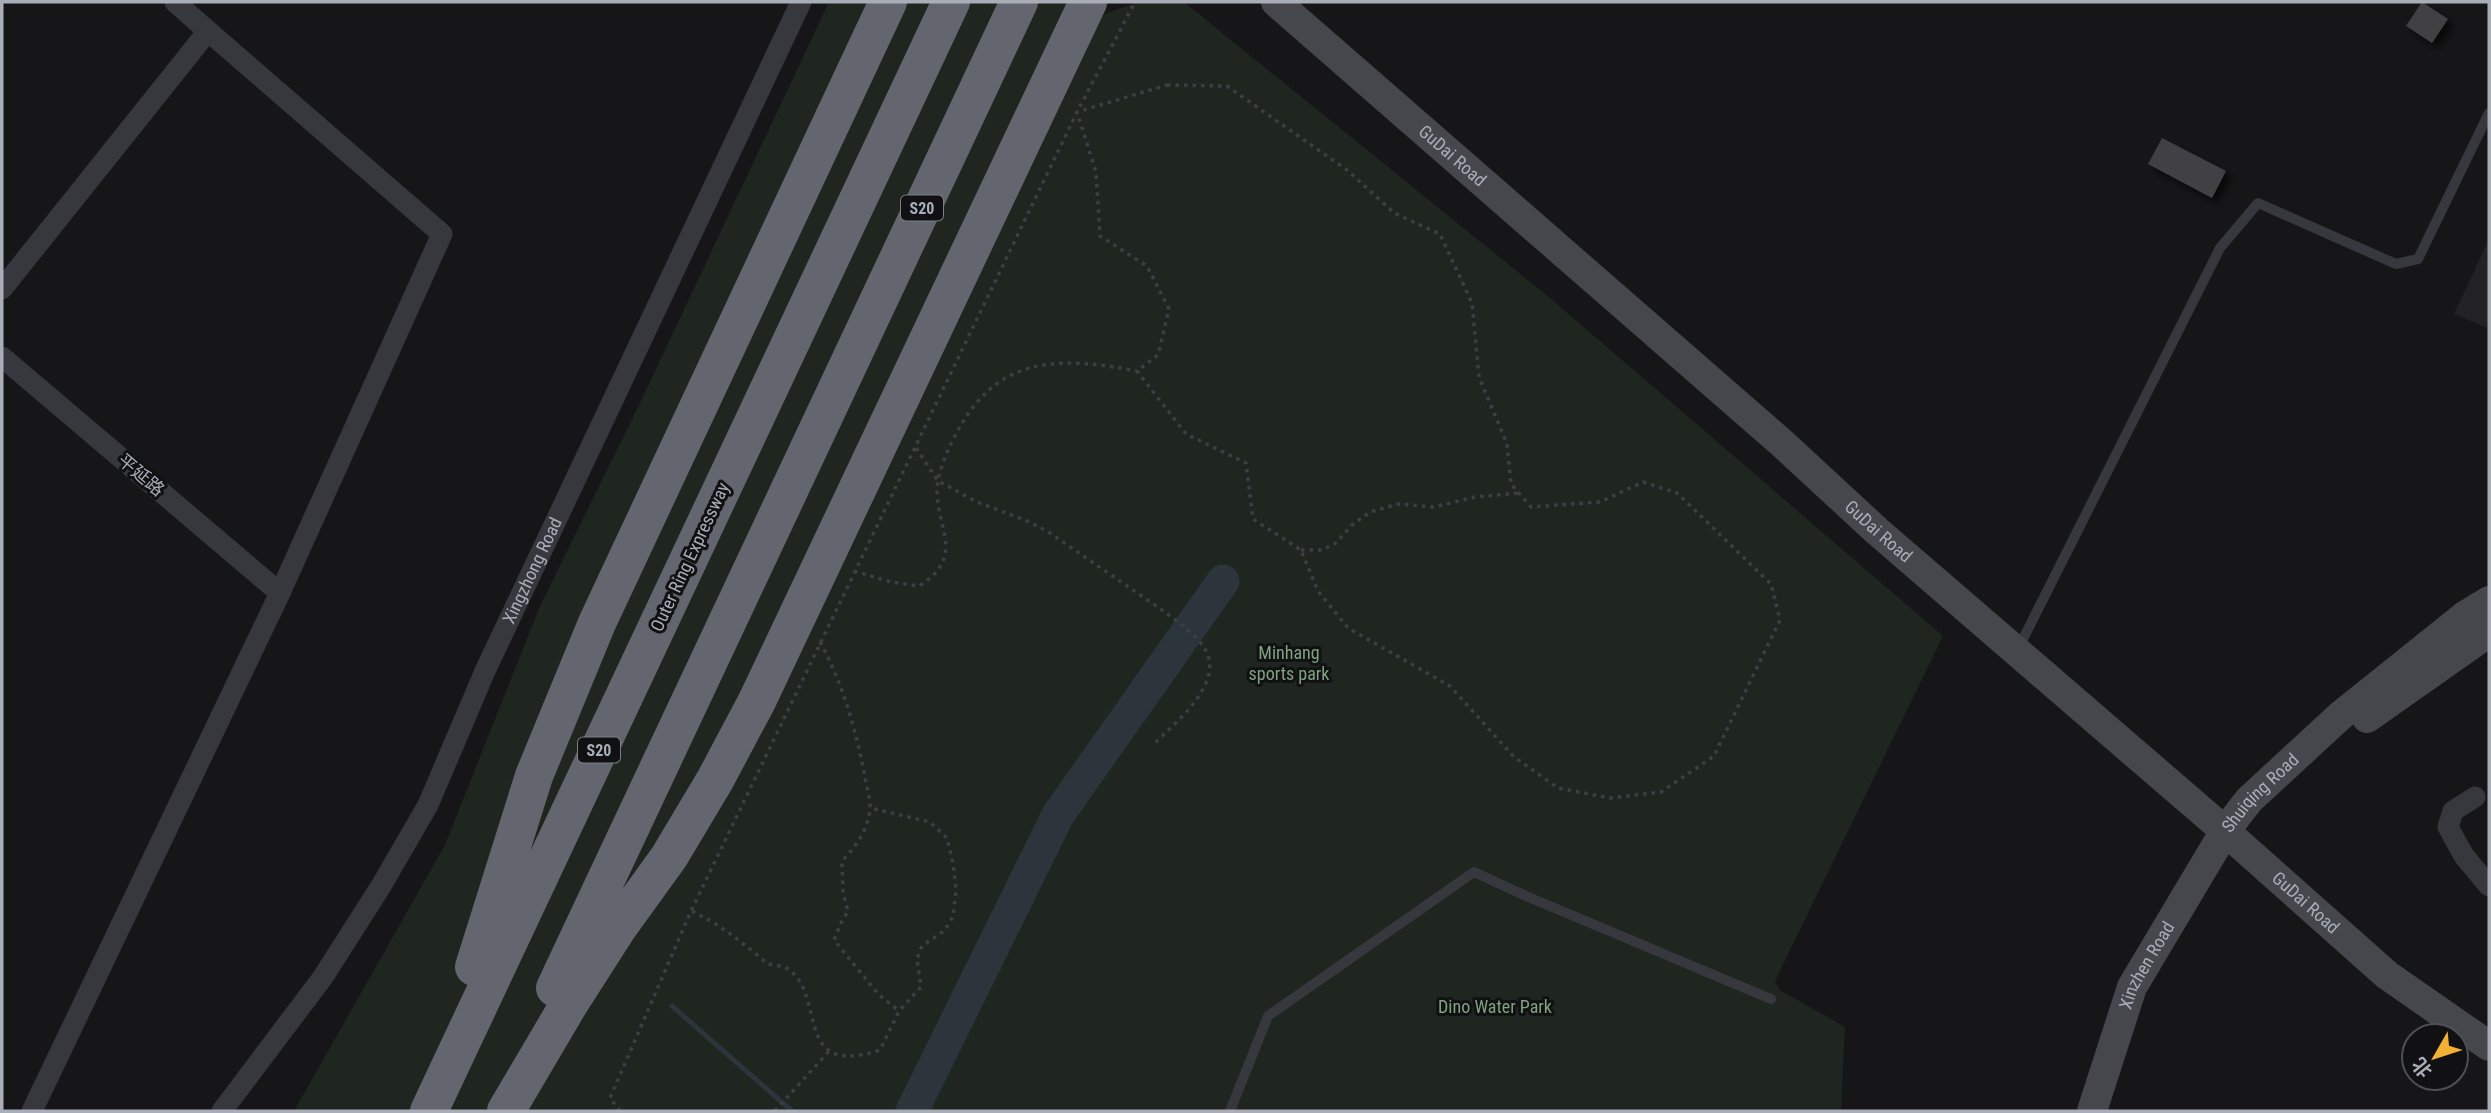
<svg xmlns="http://www.w3.org/2000/svg" width="2491" height="1113" viewBox="0 0 2491 1113" font-family="'Roboto Condensed','Noto Sans SC',sans-serif">
  <style>
    .built { fill: #222225 }
    .green { fill: #1e261f }
    .lines { fill: none; stroke-linecap: round; stroke-linejoin: round }
    .stream { stroke: #2c353c; stroke-width: 5 }
    .river { stroke: #2c353c; stroke-width: 33 }
    .building { fill: #404145; filter: url(#shadow) }
    .path { stroke: #3d3f44; stroke-width: 3.5; stroke-dasharray: 3.5 5; stroke-linecap: butt }
    .service { stroke: #37383d; stroke-width: 10 }
    .minor { stroke: #37383d; stroke-width: 21 }
    .secondary { stroke: #45474d; stroke-width: 30 }
    .motorway { stroke: #63666e; stroke-width: 38 }
    .labels { text-anchor: middle; stroke-width: 6; stroke-linejoin: round; paint-order: stroke }
    .shield { fill: #111113; stroke: #7b7e86; stroke-width: 2 }
    .shield-label { font-size: 16px; font-weight: bold; fill: #a8adb8 }
    .street-label { font-size: 18px; fill: #a8adb8; stroke: #111113 }
    .park-label { font-size: 18px; fill: #7fa381; stroke: #111113 }
  </style>
  <defs>
    <filter id="shadow"><feDropShadow dx="6" dy="6" stdDeviation="3.5" flood-color="#0009"/></filter>
  </defs>
  <rect width="100%" height="100%" fill="#161618"/>
  <path class="built" d="M2489,239V329L2454,314Z"/>
  <path class="green" d="M829,2H1109L1104,14L1139,2H1184L1550,298L1943,636L1775,981L1780,990L1845,1027L1841,1111H294L445,845L540,606L639,405Z"/>
  <g class="lines">
    <path class="stream" d="M672,1006L792,1111"/>
    <path class="river" d="M912,1111L1058,815L1223,581"/>
  </g>
  <path class="building" d="M2422,2L2448,19L2432,43L2406,26Z
    M2162,138L2226,171L2212,198L2148,164Z"/>
  <g class="lines">
    <path class="path" d="M1167,85L1227,86L1347,170L1394,213L1440,234L1472,303L1479,377L1507,444L1511,484L1531,507L1600,502L1643,482L1677,493L1771,584L1780,620L1714,756L1661,792L1610,798L1558,788L1514,757L1450,686L1348,628L1318,591L1301,550L1253,519L1246,463L1186,434L1137,371L1158,355L1169,309L1147,266L1100,236L1096,172L1077,112Z
      M916,448L938,481L977,502L1025,520L1047,531L1165,612C1178,622 1196,635 1205,649C1225,683 1176,722 1155,743
      M1301,550H1322L1336,543L1352,525L1370,512L1398,504L1434,507L1475,497L1519,493
      M854,571L891,582L919,586C970,554 931,524 938,481C941,464 951,442 960,427C1001,354 1063,357 1137,371
      M820,642C843,684 856,730 865,777C866,786 871,799 870,809C868,829 856,847 842,861L843,893L848,911L841,923L834,940L879,995L898,1010
      M692,911C712,921 729,932 746,946C753,951 760,958 767,963C773,966 782,965 788,969C827,995 792,1079 880,1050L899,1011L921,987L917,959L922,946L944,931L953,917L956,890L953,863L947,838L930,822L870,808
      M620,1111L610,1098L691,911L1077,112L1135,2
      M775,1111L830,1050"/>
    <path class="service" d="M2018,649L2220,248L2258,203L2396,264L2418,259L2489,113
      M1230,1111L1268,1016L1474,872L1526,896L1771,999"/>
    <g class="minor">
      <path d="M2,289L208,31L175,2"/>
      <path d="M2,357L280,593"/>
      <path d="M2475,797L2453,811L2448,827L2464,856L2489,886"/>
      <path d="M32,1111L280,593L442,234L208,31"/>
      <path id="s1" d="M222,1111L323,977L381,886L428,805L485,671L801,2"/>
    </g>
    <g class="secondary">
      <path id="s2" d="M1276,2L1784,445L1877,531L2225,831L2387,975L2489,1046"/>
      <path d="M2367,718L2489,632"/>
      <path id="s3" d="M2092,1111L2132,987L2225,831L2249,800L2340,716L2466,615L2489,601"/>
    </g>
    <path class="motorway" d="M474,967L534,776L597,623L888,2
      M555,988L1019,2
      M429,1111L951,2
      M506,1111L569,1004L617,929L669,857L715,780L757,701L1088,2"/>
  </g>
  <g class="labels">
    <g class="shield">
      <rect x="901" y="195.5" width="42" height="25" rx="5"/>
      <rect x="578" y="737.5" width="42" height="25" rx="5"/>
    </g>
    <g class="shield-label">
      <text x="922" y="214">S20</text>
      <text x="599" y="756">S20</text>
    </g>
    <g class="street-label">
      <text dy="6" stroke="none"><textPath href="#s2" startOffset="234">GuDai Road</textPath></text>
      <text transform="translate(141 475) rotate(40)" y="6">平延路</text>
      <text dy="6" stroke="none"><textPath href="#s2" startOffset="802">GuDai Road</textPath></text>
      <text transform="translate(690 557) rotate(-65)" y="6">Outer Ring Expressway</text>
      <text dy="6" stroke="none"><textPath href="#s1" startOffset="626">Xingzhong Road</textPath></text>
      <text dy="6" stroke="none"><textPath href="#s3" startOffset="364">Shuiqing Road</textPath></text>
      <text dy="6" stroke="none"><textPath href="#s2" startOffset="1368">GuDai Road</textPath></text>
      <text dy="6" stroke="none"><textPath href="#s3" startOffset="156">Xinzhen Road</textPath></text>
    </g>
    <g class="park-label">
      <text x="1289" y="659">Minhang<tspan x="1289" dy="21">sports park</tspan></text>
      <text x="1495" y="1013">Dino Water Park</text>
    </g>
  </g>
  <rect width="2491" height="1113" fill="none" stroke="#a8adb8" stroke-width="7"/>
  <g transform="translate(2435 1057) rotate(231)"><circle r="33" fill="#111113" stroke="#4d4f55" stroke-width="2"/>
  <path d="M0-5L12 26L0 18L-12 26Z" fill="#f2b134"/>
  <text y="-10" font-size="19" font-weight="bold" text-anchor="middle" fill="#a8adb8">北</text>
  </g>
</svg>
